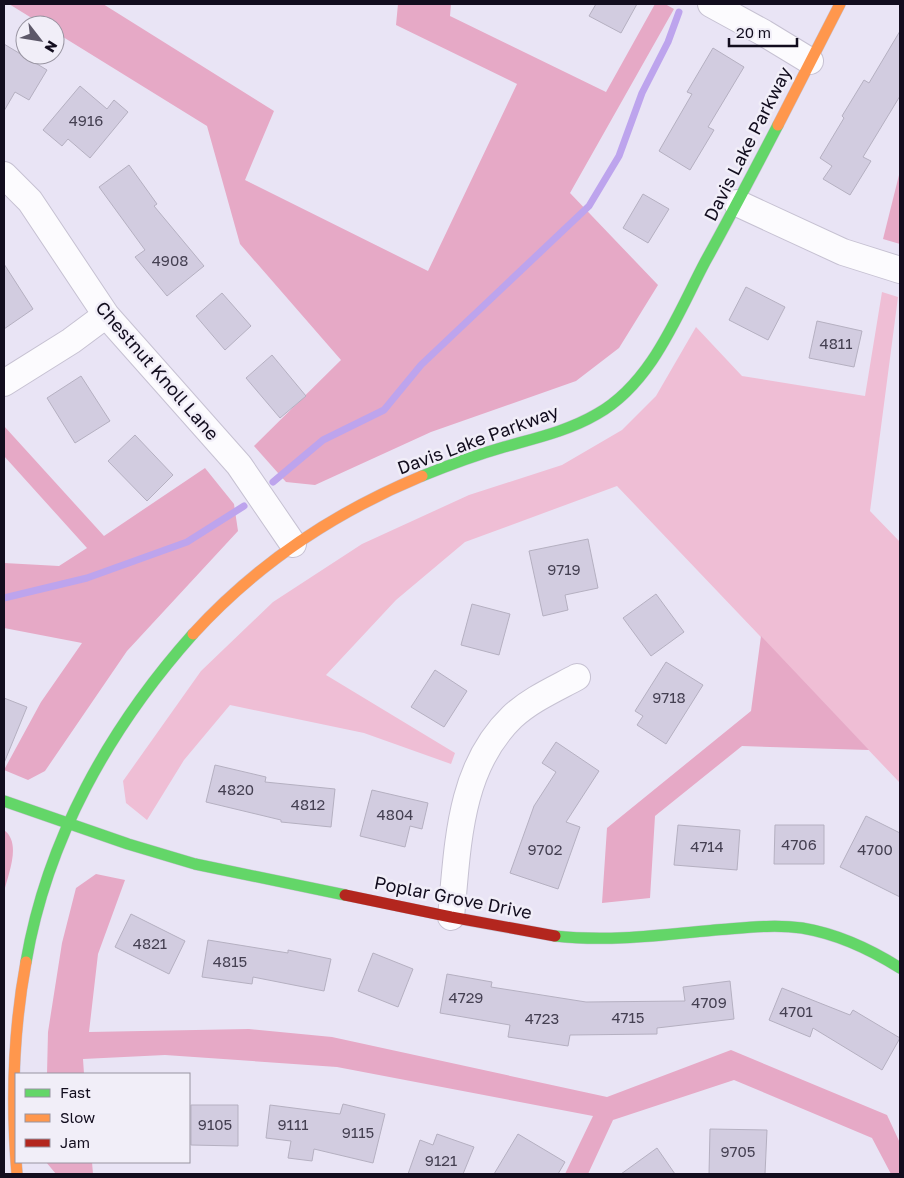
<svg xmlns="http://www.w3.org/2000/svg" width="904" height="1178" viewBox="0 0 904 1178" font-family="'Golos Text',sans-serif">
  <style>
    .green { fill: #efbed5 }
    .forest { fill: #e6a9c6 }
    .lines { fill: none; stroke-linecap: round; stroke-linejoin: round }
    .stream { stroke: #bda4ed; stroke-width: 7 }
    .building { fill: #d2cce0; stroke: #b5b0c1 }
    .street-casing { stroke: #c6c1d2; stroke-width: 28 }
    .fast-casing { stroke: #c6c1d2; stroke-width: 12 }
    .slow-casing { stroke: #c6c1d2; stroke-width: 12 }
    .jam-casing { stroke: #c6c1d2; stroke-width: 12 }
    .street { stroke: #fcfbfe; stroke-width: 26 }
    .fast { stroke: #63d668; stroke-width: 11 }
    .slow { stroke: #ff974d; stroke-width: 11 }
    .jam { stroke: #b3261e; stroke-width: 11 }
    .labels { text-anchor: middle; stroke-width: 5; stroke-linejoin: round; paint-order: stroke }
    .number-label { font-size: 15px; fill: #454052 }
    .street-label { font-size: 18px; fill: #120d1e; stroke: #f1eef8 }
  </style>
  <rect width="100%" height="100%" fill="#e9e4f5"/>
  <path class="green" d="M882,292L898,297L870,511L900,542V783L617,486L465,542L396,600L326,675L455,753L451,764L364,733L230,705L184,760L147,820L126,803L123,781L201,671L273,602L362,544L469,495L562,465L622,430L656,396L696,327L742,376L865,396Z"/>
  <path class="forest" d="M9,4H103L274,111L245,180L428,271L517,84L396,25L398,4H451L450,16L606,92L655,4H665L674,9L570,193L658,285L619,348L576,381L431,432L315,485L286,482L254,446L341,360L240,244L207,126L55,32V25H43Z
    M900,171V244L883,239Z
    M4,426L104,536L205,468L234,504L238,531L127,651L45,771L28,780L4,770L41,702L82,643L4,628V563L59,566L87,548L4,456Z
    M761,636L869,750L742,746L655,816L650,898L602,903L607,828L751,711Z
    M4,830C22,843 8,874 4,892Z
    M96,874L125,880L98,954L89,1032L249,1029L332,1037L607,1097L731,1050L887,1115L900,1143V1174H891L872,1138L734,1080L613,1120L588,1174H565L593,1116L337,1067L165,1055L83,1059L84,1074H47L48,1032L62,943L76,888Z
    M46,1162H92L93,1174H56Z"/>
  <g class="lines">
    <path class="stream" d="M273,482L323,440L384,410L421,365L589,206L619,156L642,93L668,42L679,12
      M4,598L87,578L187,542L244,506"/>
  </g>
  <path class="building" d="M596,4H637L621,33L589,16Z
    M900,31V96L863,157L871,161L850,195L823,179L832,166L820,158L844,118L842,116L864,80L869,83Z
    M4,44L47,70L29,100L15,92L4,111Z
    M713,48L744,67L708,127L714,130L690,170L659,151L692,94L687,92Z
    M80,86L107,109L114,100L128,112L90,158L68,139L62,146L43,130Z
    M129,165L157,204L154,206L204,266L167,296L135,257L145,250L99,187Z
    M643,194L669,209L648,243L623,228Z
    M4,264L33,309L4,329Z
    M746,287L785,307L768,340L729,320Z
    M222,293L251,326L225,350L196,316Z
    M817,321L862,331L854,367L809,358Z
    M272,355L306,396L280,418L246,378Z
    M81,376L110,421L75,443L47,398Z
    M135,435L173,475L147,501L108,461Z
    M588,539L598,588L565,595L568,610L543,616L529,551Z
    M656,594L684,632L651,656L623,618Z
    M472,604L510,614L499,655L461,645Z
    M666,662L703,685L666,744L637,725L643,716L635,711Z
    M435,670L467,691L444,727L411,707Z
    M4,698L27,707L4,763Z
    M556,742L599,771L566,822L580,827L558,889L510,873L534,806L556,772L542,763Z
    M215,765L266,777L265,782L335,789L331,827L281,822V820L206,802Z
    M372,790L428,803L422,829L410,826L405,847L360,836Z
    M866,816L900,833V897L840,867Z
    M678,825L740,830L737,870L674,865Z
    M775,825H824V864H774Z
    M131,914L185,941L169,974L115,947Z
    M208,940L288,953V950L331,959L324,991L253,977L252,984L202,977Z
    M373,953L413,969L398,1007L358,991Z
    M447,974L492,982L491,987L586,1002L685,1001L683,987L730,981L734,1019L657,1028V1034L570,1035L568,1046L508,1037L510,1025L440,1013Z
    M782,988L850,1015L853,1010L900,1038L882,1070L813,1028L810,1037L769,1020Z
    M343,1104L385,1114L373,1163L314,1149L312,1161L288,1158L291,1141L266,1138L270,1105L340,1114Z
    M191,1105H238V1146L191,1145Z
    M710,1129L767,1130L765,1174H709Z
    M437,1134L474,1147L463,1174H408L420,1140L433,1145Z
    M518,1134L565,1162L558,1174H494Z
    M657,1148L675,1174H621Z"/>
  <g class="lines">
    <g class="street-casing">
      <path id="street" d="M711,4L764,33L810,61
        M4,175L30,201L106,315L239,465L293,544
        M737,203L843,252L900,270
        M4,383L71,341L106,315
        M451,917C458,847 458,769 512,717C530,700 555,689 577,677"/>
    </g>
    <g class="fast-casing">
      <path id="fast" d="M422,476C449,465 476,455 504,447C536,438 568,431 597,414C652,383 677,315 705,262C730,217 754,171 778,125
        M4,801L128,844L195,864L345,895
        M555,936C609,942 661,935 715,930C743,928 773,924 802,928C838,934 870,949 900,968
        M26,962C47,839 110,727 193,634"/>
    </g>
    <g class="slow-casing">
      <path id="slow" d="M778,125L840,4
        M193,634C256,565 335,512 422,476
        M17,1174C11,1103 13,1032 26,962"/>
    </g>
    <g class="jam-casing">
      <path id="jam" d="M345,895L451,917L555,936"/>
    </g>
    <use href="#street" class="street"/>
    <use href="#fast" class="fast"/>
    <use href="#slow" class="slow"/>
    <use href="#jam" class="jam"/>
  </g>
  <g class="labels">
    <g class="number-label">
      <text x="86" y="126">4916</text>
      <text x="170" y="266">4908</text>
      <text x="836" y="349">4811</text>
      <text x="564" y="575">9719</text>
      <text x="669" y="703">9718</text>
      <text x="236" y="795">4820</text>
      <text x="308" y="810">4812</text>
      <text x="395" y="820">4804</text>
      <text x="799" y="850">4706</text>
      <text x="707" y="852">4714</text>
      <text x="545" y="855">9702</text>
      <text x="875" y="855">4700</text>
      <text x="150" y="949">4821</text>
      <text x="230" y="967">4815</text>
      <text x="466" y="1003">4729</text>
      <text x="709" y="1008">4709</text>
      <text x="796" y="1017">4701</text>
      <text x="628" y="1023">4715</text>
      <text x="542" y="1024">4723</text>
      <text x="215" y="1130">9105</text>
      <text x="293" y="1130">9111</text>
      <text x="358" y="1138">9115</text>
      <text x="738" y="1157">9705</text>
      <text x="441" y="1166">9121</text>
    </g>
    <g class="street-label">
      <text transform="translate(748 144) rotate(-63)" y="6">Davis Lake Parkway</text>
      <text transform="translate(157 371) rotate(49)" y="6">Chestnut Knoll Lane</text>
      <text transform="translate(478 440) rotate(-20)" y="6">Davis Lake Parkway</text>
      <text transform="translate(453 898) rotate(11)" y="6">Poplar Grove Drive</text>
    </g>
  </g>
  <rect width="904" height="1178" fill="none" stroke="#120d1e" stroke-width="10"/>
  <rect x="15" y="1073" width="175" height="90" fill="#f1eef8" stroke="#9894a1"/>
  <rect x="25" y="1089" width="25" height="8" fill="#63d668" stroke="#9894a1"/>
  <text x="60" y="1098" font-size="15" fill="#120d1e">Fast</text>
  <rect x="25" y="1114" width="25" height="8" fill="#ff974d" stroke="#9894a1"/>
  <text x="60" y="1123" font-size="15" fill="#120d1e">Slow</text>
  <rect x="25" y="1139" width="25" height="8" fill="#b3261e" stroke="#9894a1"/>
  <text x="60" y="1148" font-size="15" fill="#120d1e">Jam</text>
  <g transform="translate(40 40) rotate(121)"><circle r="24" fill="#f1eef8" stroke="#9894a1"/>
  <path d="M0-4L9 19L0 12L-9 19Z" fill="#5d5869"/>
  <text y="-8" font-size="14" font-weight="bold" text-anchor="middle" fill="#120d1e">N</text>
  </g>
  <path d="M729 38v8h68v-8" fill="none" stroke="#120d1e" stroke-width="2.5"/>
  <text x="736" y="38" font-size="15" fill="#120d1e" stroke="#f1eef8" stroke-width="4" paint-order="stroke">20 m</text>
</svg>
